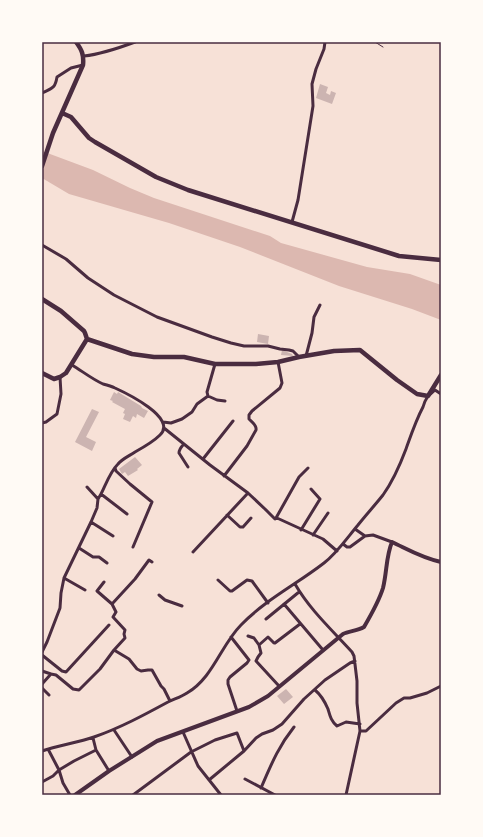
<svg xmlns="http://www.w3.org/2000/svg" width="483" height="837" viewBox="0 0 483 837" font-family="'Golos Text',sans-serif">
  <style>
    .water { fill: #dcb8b0 }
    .building { fill: #ccb4b1 }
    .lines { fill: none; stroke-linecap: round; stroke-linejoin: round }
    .path { stroke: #4a2c40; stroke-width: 1 }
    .minor { stroke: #4a2c40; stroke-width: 3 }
    .tertiary { stroke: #4a2c40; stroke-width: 4 }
    .secondary { stroke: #4a2c40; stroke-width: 4.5 }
    .neatline { fill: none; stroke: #4a2c40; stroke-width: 1.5 }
  </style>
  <rect width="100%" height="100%" fill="#f7e1d7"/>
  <path class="water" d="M42,151L93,170L130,188L154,198L270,236L281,243L367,267L410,274L441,285V320L412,309L339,286L240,247L169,223L69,194L42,178Z"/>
  <path class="building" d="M320,84L328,87L326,93L330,95L331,91L336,93L332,104L316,98Z
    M258,334L269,336L268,344L257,342Z
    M282,350L292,354L293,356L281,355Z
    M114,392L117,394L118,392L141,406L142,408L148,411L144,418L137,414L136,418L133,416L130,422L123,419L125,414L123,413L125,409L112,402L113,401L110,400Z
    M92,409L99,412L86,437L96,442L92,451L75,442Z
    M135,457L142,465L137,469L138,470L128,476L125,472L122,474L119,469Z
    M286,689L293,697L284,704L277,696Z"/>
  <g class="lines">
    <path class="path" d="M375,42L383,47"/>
    <path class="minor" d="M84,56C102,54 119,48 135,42
      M42,93C52,88 55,89 57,77L71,68L83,65
      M292,222L298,200L313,106L312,84L316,69L324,49L325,42
      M42,245L66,259L88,278L114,295L157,317L212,337L231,343L244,346H268L280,349L289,350L293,351L299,357
      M306,356L312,333L314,317L320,305
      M208,396L217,400L225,401
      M163,422L171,423L182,419L192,412L197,404L208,396L207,392L215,364
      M42,423L46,422L57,414L61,394L60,377
      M164,428L210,465L248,493L265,509L275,519L277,518L323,539L337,551
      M184,444C181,447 179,449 179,453L188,467
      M203,459L233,421
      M115,468L116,471L130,484L152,502L133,547
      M224,476L247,446L256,430C257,425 252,422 249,419V415L252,411L280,388L282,383L278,362
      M87,487L98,499
      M101,494L127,514
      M227,515L240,527H243L251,518
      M276,518L299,477L308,468
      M91,522L113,536
      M355,529L365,536
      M301,530L320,499L311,489
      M313,535L328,513
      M343,544L347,547H350L365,536L373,535L392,542
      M79,548L93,557H99L107,563
      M193,552L248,493
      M64,578L85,590
      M218,580L230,591H232L247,580L252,581L268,603
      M104,582L97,591L112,604
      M295,584C310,610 332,630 352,652L354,656L357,681V703L360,731L346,795
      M159,595L165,600L182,606
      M284,604L323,650
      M266,619L299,592
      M248,636L254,638L259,645
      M231,637L249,660L247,663L230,677L228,680V684L237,711
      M114,650L129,659L137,669L141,671L148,670H152L161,686L164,689L170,701
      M42,652L47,642L60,608L61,593L64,578L91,522L97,508L98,499L101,494C106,484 110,472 118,464C122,459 129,456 135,452C144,447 153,442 160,435C178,418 126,393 115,388C111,386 107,385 103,384C92,379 82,371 72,365V364
      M42,655L62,671L66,672L109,625
      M42,671L51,674
      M42,684L51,674L56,675L73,689L79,690L100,669L114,650L125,638L124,634L125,630L113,617L116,612L112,604L135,579L149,560L152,562
      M279,686L256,661L258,657L261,653L259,645L268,637L274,643H275L300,624
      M42,688L49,695
      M315,690C321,695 325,702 328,709C330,716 331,721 337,726L346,722L360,724
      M114,730L132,757
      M360,731H366L396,703L404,698H410L427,693L441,686
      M183,732L198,766L221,795
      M93,738L96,750L109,771
      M48,749L59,770L63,783L70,795
      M42,751C59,745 77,743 94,737C120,728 144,715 168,702C174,699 181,697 187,693C213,678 221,645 241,625C265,600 297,584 324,563C337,553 347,538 358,525C366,515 375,505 383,495C393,481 400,465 406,449C411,435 416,420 423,407C424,403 426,399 428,396C430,394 433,392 435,390L441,394
      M245,779L275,795
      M209,780L244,751L256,738L262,734L273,730L282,724L304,699L325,680L350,663L355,661
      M42,782L53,776L59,770L74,761L96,750
      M261,788C271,765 278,747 294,727
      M133,795L191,752L215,740L237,733L244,751"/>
    <path class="tertiary" d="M75,795L109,771L157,741L249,707L268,696L343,634C349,631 357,631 364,627C371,615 379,601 383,588C387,572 386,556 392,542C409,550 422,558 441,562"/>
    <path class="secondary" d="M62,113L71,117L89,138L95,142L156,177L188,190L399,256L441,260
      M42,166L53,133L83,65C84,55 82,50 76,42
      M42,299L61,311L84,331L85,333L87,339L66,373L60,377L54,379L42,373
      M87,339L132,354L154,357H184L215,364H256L278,362L299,357L334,351L360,350L397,380L417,394L428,396L441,375"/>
  </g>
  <rect width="483" height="837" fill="none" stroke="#fffaf5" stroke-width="86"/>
  <rect x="43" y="43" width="397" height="751" class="neatline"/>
</svg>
